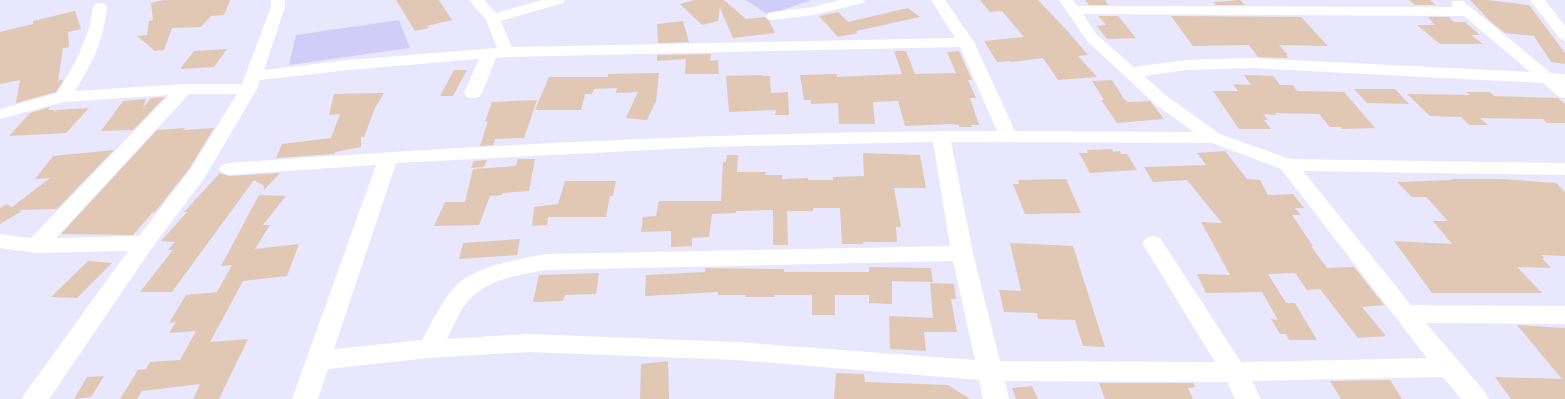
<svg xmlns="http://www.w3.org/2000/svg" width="1565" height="399" viewBox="0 0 1565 399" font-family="Montserrat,sans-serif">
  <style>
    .green { fill: #d0cef8 }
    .building { fill: #e0c8b4 }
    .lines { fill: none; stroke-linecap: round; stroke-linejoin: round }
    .minor { fill: #fff; fill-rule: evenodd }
  </style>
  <rect width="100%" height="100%" fill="#e8e7fe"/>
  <path class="green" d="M746,0H811L768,15Z
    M399,20L410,48L289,65L296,35Z"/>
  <path class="building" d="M164,0H230L224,15L211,16L201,27L172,28L164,50L155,51L137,36L147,35L149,21L153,20L151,3Z
    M396,0H439L452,20L427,26L429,28L415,31Z
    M694,0H724L746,19L765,17L769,21L775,33L733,38L720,8L718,21L702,25L680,4Z
    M980,0H1038L1071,35L1088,55L1078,56L1097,77L1058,80L1043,58L1011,62L1010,61L997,62L984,41L1024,37L1002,11L990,12Z
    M1085,0H1105L1108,5H1089Z
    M1240,0L1245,5H1216L1213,2Z
    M1409,0H1430L1436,5H1415Z
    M1470,0H1487L1529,5L1565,53V64L1551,62L1534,36L1505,33L1490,21Z
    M908,8L920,17L856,31L858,33L838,37L819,16L838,12L849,23L848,22Z
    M75,11L81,29L68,32L69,47L63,48L58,82L61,79L63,81L56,92L16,103L20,80L0,84V32L33,24V21Z
    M1098,16H1118L1136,38L1107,39L1097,26L1106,25Z
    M1171,16L1301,17L1328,46L1279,45L1288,55H1286L1288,58L1258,57L1249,45L1193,46Z
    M1428,17H1449L1454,22H1465L1480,35H1471L1483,44H1440L1417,25H1435Z
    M683,21L689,42L658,43L657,24Z
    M227,49L214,67L180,69L194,51Z
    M894,51H906L915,74L956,73L947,52L959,51L972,80H968L976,98H970L979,125H971L972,127H959V125L950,124L905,126L898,101L873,102L875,124H839L838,103L811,104V100H804L800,75L837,74V77L902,74Z
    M711,54L710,61L718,60L719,74H685L686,59L657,61V55Z
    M454,70H467L453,96H440Z
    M659,73L656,101L647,120L626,118L638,92L616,93L617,88L594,89L592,94H585L581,110H535L549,77H608V74Z
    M763,75V76H770L771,93L788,92L789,115H775L776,110L729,112L726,76Z
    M1244,75L1273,76L1280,85H1293L1297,91L1344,92L1375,128L1342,129L1341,127H1330L1319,114L1275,113L1276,115L1263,114L1268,120H1264L1271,129H1239L1213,91H1238L1233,84L1251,85Z
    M1112,80L1124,99L1128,102L1150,101L1164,119L1117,123L1101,100H1104L1092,81Z
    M1354,89H1395L1409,104L1367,103Z
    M1466,92H1490L1494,96L1558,98L1565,104V123H1547L1543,119L1480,118L1488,125H1469L1461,117L1430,116L1407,94L1470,95Z
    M384,93L375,108L364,137H361V147L335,152L334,154L276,158L282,144L331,138L340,114L329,115L334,94Z
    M165,97L133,130L101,131L123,101L146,99L143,108L151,98Z
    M537,100L524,138L495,139L493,145L480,146L488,121L485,122L492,102Z
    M50,107L48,110H54V113L56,110L89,108L66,133L9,136L30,113Z
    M185,128L183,130L214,128L189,169L155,212H153L133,235L61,234L157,130Z
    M1112,149L1113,152L1120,151L1121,154H1127L1137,170L1090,173L1079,153H1088L1087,150Z
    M114,150L57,209L19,210L22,211L0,224V208L6,204L12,207L50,178L35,179L53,156Z
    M1225,151L1247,179L1260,180L1268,195L1293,194L1304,208H1295L1301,215H1292L1313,246H1311L1327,268L1354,267L1384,305L1362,307L1386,336L1358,338L1320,289L1307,290L1295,273L1268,274L1286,303H1295L1317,340H1289L1286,334H1280L1271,319L1278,320L1262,292L1206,293L1197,274L1230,275L1201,222L1222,223L1187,180L1153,182L1144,167L1206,165L1197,153Z
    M863,153L920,155L926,188H894L901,227H896L897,242H863V244H842L840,208H813V211H787L788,245H773V210L736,211V213L712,214L709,237L692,238V246L671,247V231L641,232L643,217L656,216L659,201H721L723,162H726L727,155H738L737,172H766L765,175H782V179L808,178V180H833V177L864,176Z
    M518,159H535L529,191L502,193V195L490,196L479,225L434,226L445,202H465L473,169L516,166Z
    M487,160L484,167L471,168L474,161Z
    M220,173L229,176L280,173L264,190V186L254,180L172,292H140L173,250H168L175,242L161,241L187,212H184Z
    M1066,179L1081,213L1025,214L1013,184H1019L1018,180Z
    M1452,179H1500L1556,183L1565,192V256L1541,255L1545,258H1542L1551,268L1517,267L1542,293H1432L1394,241L1452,244L1433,221H1448L1426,197H1412L1397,182L1453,180Z
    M565,181H616L613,196H610L606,217H548L547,225L532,226L534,207L558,204Z
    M259,195L286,196L263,225H270L255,249L299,244L287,276L243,281L210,342L248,339L219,399H193L200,384L142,391L137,399H120L138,370L146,369L150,362L180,360L196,331L169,333L176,322L169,323L186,295L217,292L232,265L221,266Z
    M520,239L517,255L459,259L463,243Z
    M1010,243L1073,246L1105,347L1083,346L1075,320L1038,319L1037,313L1004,312L999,290L1021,291Z
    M88,261L112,263L77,298L51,297Z
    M869,267L931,268L933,282L892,281V304L869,303V295H835V315H812V295H774V297H746V295H718V292L645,296L646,275L705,272V268L784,269V272H869Z
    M599,273L596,294L565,295L563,301L533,302L539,275Z
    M930,283L954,284L956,299H951L957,332H924L926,351L890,349L889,316L933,318Z
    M1517,325L1565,328V399H1511L1495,377L1562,379Z
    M668,361L669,399H640L641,364Z
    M836,373L864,374L865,382L948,385L970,399H834Z
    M104,376L91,397L74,399L87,377Z
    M1390,380L1402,399H1341L1330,381Z
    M1099,383H1193L1195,387L1188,388L1193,399H1105Z
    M1032,386L1038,399H1016L1012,388Z"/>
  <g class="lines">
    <path class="minor" d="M271,0H285V7L264,70L349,60L497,48L486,20L469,0H484L496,13L542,0H565L563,3L501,21L512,47L955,38L931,0H945L974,42L1015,131L1194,132L1156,105L1087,41L1059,0H1073L1077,6L1453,7L1451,4L1453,1H1463L1551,73L1565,74V98L1559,97L1543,83L1251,68L1186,70L1144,76L1168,97L1220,134L1290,159L1565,163V175L1303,171L1411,305L1565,306V324L1426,323L1485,392L1489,399H1461L1443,377L1252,381L1261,399H1235L1227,382L1005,381L1009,399H983L979,380L737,360L528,352L429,358L328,369L318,399H292L376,165L229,175L222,173L219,169L222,165L229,163C485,145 741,131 997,131L960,47L506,57L496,58L482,93L479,97L473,98L467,97L464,93L479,59L349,70L260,80L257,89L205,177L152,248L49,399H22L26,392L128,251L36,253L0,248V234L31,238L169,95L64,102L0,119V109L57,93C70,72 80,55 88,31C92,23 90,12 95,4L100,3L105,4L107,7C103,43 93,61 75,91L184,84H242L271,7ZM1083,14L1464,16L1530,72L1251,58L1186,60L1134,67L1097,35ZM189,94H237L190,170L139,236L56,238ZM933,142L950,246L545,254C517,260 471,266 452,290C440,305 431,324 422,340L334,349L396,163L709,147ZM951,142L1212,143L1281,169L1427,358L1241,362L1160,238L1153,236L1146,238L1142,243L1215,362L1000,361L973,253ZM953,261L975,360L737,342L528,334L447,339C453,327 460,310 468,301C488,279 518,275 545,270Z
      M840,0H865L863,3L813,15L773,20L768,19L766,16L768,13L773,12L813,7Z
      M1530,0H1545L1565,26V41L1560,39Z"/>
  </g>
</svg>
